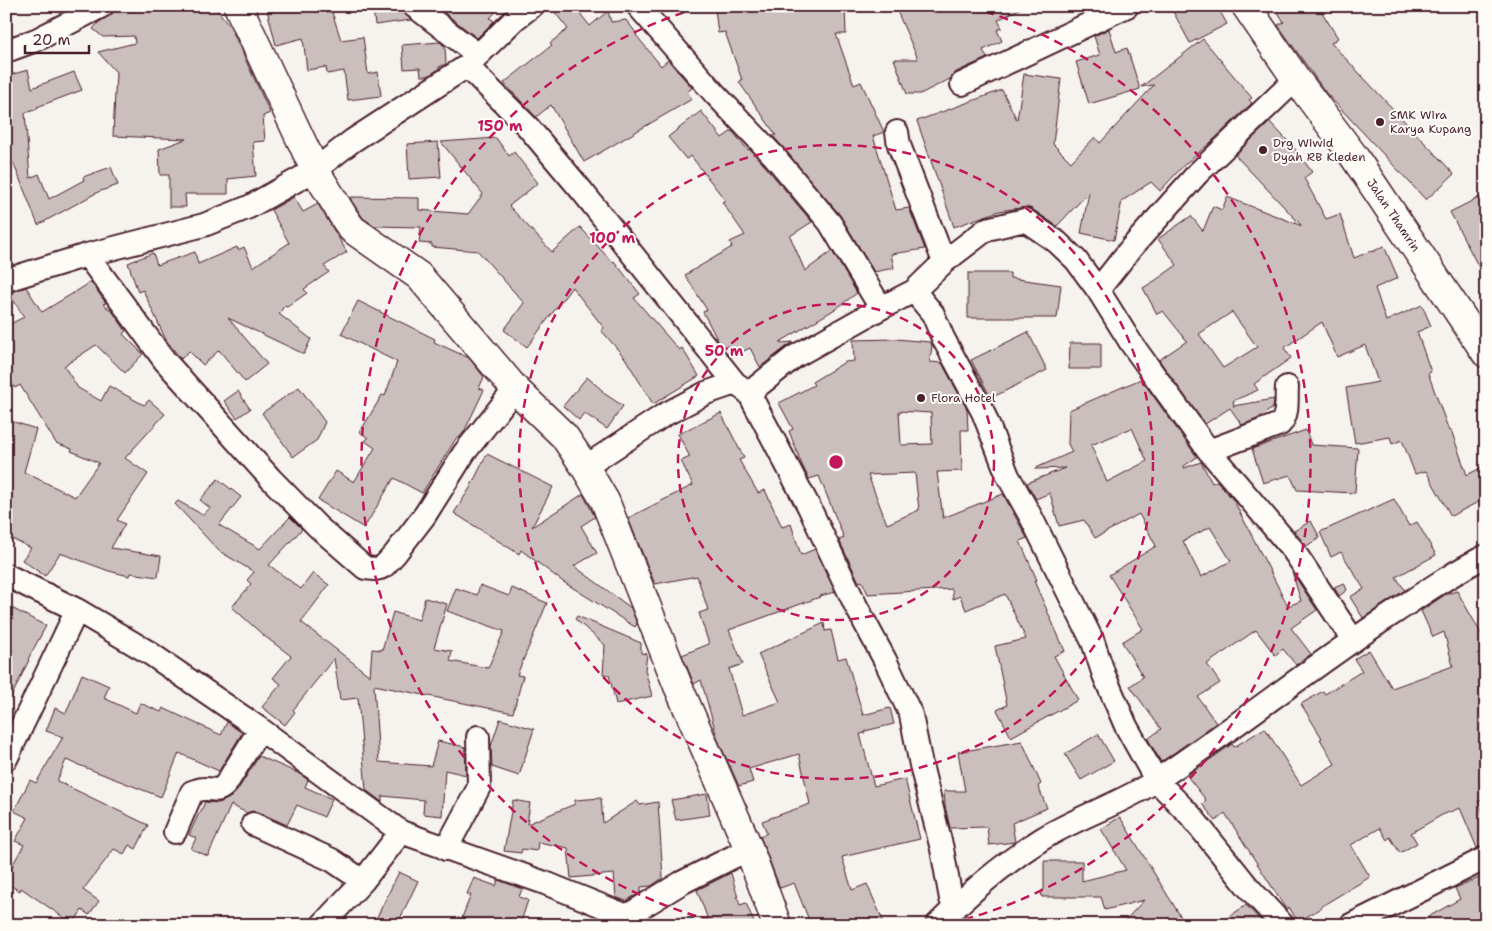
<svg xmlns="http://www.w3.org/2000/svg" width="1492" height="931" viewBox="0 0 1492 931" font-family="'Shantell Sans',sans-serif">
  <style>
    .building { fill: #cbbfbe; stroke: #4a1f2b; fill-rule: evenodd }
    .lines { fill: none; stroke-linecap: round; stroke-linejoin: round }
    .minor-casing { stroke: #4a1f2b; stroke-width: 26 }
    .tertiary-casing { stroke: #4a1f2b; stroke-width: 31 }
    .secondary-casing { stroke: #4a1f2b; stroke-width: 31 }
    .minor { stroke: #fdfcf7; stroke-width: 22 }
    .tertiary { stroke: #fdfcf7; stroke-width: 28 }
    .secondary { stroke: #fdfcf7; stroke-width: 28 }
    .ring { fill: none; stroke: #c2185b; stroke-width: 2.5; stroke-dasharray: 9 6 }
    .poi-dot { fill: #4a1f2b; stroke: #fdfcf7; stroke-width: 2 }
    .labels { text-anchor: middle; stroke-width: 4; stroke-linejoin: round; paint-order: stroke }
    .poi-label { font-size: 12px; fill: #4a1f2b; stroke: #fdfcf7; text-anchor: start }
    .street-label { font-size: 12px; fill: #4a1f2b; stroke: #fdfcf7 }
    .centre { fill: #c2185b; stroke: #fdfcf7; stroke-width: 2.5 }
    .ring-label { font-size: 15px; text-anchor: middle; font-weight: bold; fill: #c2185b; stroke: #fdfcf7; stroke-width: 4; stroke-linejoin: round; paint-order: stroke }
  </style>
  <rect width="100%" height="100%" fill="#f6f3ef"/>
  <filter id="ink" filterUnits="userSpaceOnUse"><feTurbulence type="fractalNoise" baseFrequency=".02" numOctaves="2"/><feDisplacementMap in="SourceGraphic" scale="10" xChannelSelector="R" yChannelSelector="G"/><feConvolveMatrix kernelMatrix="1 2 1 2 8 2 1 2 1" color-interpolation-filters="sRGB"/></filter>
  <g filter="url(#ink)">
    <path class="building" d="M115,6H214L230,26L270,113L263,116L265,141L253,142L256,176L228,179V194H185L186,207H169V175H160L159,149L186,139L113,136L116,72L98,52L135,43L134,36L103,37L93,29L98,23L113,13Z
      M266,6H330L341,40L363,37L368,74L378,72L381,96L348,100L344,71L327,74L326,67L307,70L303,38L276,45Z
      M383,6H401L402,11L411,20L375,25L373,8Z
      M436,6H501L490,18L494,21L477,38Z
      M550,6H574L590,26L608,11L611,22L626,20L637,34L636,35L661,66L668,60L692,88L687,92L692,99L584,162L551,105L536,117L504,83L552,45L550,43L568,29Z
      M739,6H741V8L845,6L846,34H836L854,85L861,82L884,132L873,136L896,210L909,208L925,249L891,254L894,268L874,272L840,215L773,136L776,135L739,82L742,80L725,32L718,33L715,9Z
      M908,6H1025L998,20L1002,28L997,30L1002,41L983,50L987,58L956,72L950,79L920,94H907L894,59H918L897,11Z
      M1170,6H1217L1227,24L1190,43Z
      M1274,6H1318L1338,38L1331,43L1454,174L1426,200L1326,93L1278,25L1284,22Z
      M1109,29L1116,52L1127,48L1140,89L1089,104L1076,62L1100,55L1094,36Z
      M1203,39L1252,98L1249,100L1252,103L1210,143L1185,164L1160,191L1151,182L1122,201L1114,240L1081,233L1089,192L1057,226L1032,209L1027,207L999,211L954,227L917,121L1002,90L1017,120L1024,74L1061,79L1053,144L1071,162L1095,137L1100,143L1154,85L1141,87Z
      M440,42L445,47L446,64L439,67V69L428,76H421L420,68L404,69L402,45Z
      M28,70L32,88L74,72L82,90L37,107L38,109L25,113L30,178L39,174L49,199L84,180L83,177L111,167L118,185L98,192L38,225L13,162L6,163V76Z
      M701,111L722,138L732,131L748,150L749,149L764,165L812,222L790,236L805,271L832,251L857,293L837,308L780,342L781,343L793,342L760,367L750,348L734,356L729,345L724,348L717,339L703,312L707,310L685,275L732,247L730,242L745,235L722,202L725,200L691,156L686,159L668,137Z
      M1270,122L1295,149L1312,172L1304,178L1326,219L1340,214L1354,258L1371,251L1372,252L1384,246L1398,278L1375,288L1386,321L1422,305L1431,326L1417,332L1431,372L1428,373L1449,431L1451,430L1467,475L1486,465V498L1451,516L1426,471L1415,474L1402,440L1392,444L1390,437L1355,443L1346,388L1378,382L1365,345L1337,357L1322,322L1284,348L1291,358L1254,384L1258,390L1233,401L1234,405L1233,406L1274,399L1273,408L1257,419L1242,425L1230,408L1205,424L1159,360L1187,341L1163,311L1157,314L1143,288L1156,280L1177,265L1158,239L1191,216L1203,231L1213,206L1222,210L1227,197L1302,226L1235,155ZM1232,312L1257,347L1223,368L1199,334Z
      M496,138L509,156L514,152L538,183L509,206L552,252L580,227L612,262L614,261L640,294L634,298L679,350L682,348L699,376L653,404L625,358L601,330L604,328L572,287L527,347L504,330L524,303L478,251L432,247V244L419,243L421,227L375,226L363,218L351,200V197L419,198V210L468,214L483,194L441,142Z
      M438,142L441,177L409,179L407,144Z
      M294,197L303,212L318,204L347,252L324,266L329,272L304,289L307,293L287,307L284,306L279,314L311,339L304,354L228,318L267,364L245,382L219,350L203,365L189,351L181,359L166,340L143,290L138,292L128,263L153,253L157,265L195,252L198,264L237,247L238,250L244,247L253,267L289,243L271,210Z
      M1480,197L1486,209V281L1450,212Z
      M968,273H1010V278L1061,285L1057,318H968Z
      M90,281L106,303L103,304L113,312L126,331L123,334L143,354L125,373L96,345L64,366L78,388L101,401L109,386L144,405L149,400L165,414L125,458L148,474L117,520L125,524L111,548L161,556L158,577L130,573L129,576L109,571L60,553L45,576L22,560L31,548L6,536V435L11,421L36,429L24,472L75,497L99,463L71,451L72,449L56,443L20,385L15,388L6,372V326L24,317L9,293L26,287L42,312L85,286Z
      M358,301L435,339L434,342L469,358L484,377L479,388L484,390L464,432L459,438L457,437L422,493L394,478L364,528L318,500L336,471L354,482L375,448L365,441L368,438L360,432L382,395L385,396L397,362L341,334Z
      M1028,332L1047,370L991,398L971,360Z
      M896,339L930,342L932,345L930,362L942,363L967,409L968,430H961L962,471L937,472L943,518L1003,494L1027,538L1020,541L1037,580L1034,581L1065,651L1054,656L1078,700L1011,737L997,710L1007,705L995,646L1026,639L1005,594L966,610L960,596L953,599L952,589L868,594L862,581L859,582L839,540L844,538L819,476L809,479L802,465L789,431L793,429L779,403L814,385L812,382L845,362L854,361L853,340ZM899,411L931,413L932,444L901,445ZM915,473L919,510L887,524L868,475Z
      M1070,343H1101V369H1069Z
      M587,377L603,391L602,392L623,406L607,429L584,413L579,420L563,406Z
      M1141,379L1197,457L1184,466V468L1201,462L1212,483L1217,481L1234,501L1288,606L1301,601L1292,572L1317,610L1291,628L1311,654L1296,665L1283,649L1275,655L1256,630L1207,664L1220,683L1198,697L1216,723L1161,762L1148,739L1161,729L1130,686L1143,677L1122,642L1143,629L1109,575L1156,546L1139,514L1095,538L1084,520L1059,526L1050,493L1036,499L1027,483L1065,468L1036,469V468L1072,452L1068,444L1069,410ZM1132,428L1147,461L1107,482L1091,445ZM1210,527L1231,561L1201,577L1183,541Z
      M299,387L325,422L317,440L293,457L262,413Z
      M238,391L250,409L237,418L224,401Z
      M721,413L744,458L739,460L758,493L765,490L782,527L791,524L801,555L815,549L835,592L820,596V597L729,630L743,664L729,669L742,715L780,702L758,654L824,623L825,631L831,630L838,659L846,657L863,715L890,708L894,724L865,731V733L860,734L874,786L905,779L920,839L842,857L852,890L867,884L885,925H811L794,883L780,888L760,836L767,833L762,821L810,804L799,754L749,769L753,782L739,786L718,740L701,680L694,684L682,655L709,644L699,613L708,610L697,576L655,584L628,518L693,485L681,461L690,457L678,434Z
      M1306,430L1311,445L1358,448L1355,493L1297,490L1290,475L1263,483L1252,449Z
      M487,454L553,487L532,527L583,494L595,517L581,526L597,553L574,566L631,608L637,624L635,627L562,581L521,550L519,554L454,513L470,488Z
      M218,479L241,497L219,525L260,549L290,517L302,529L269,565L301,589L313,573L329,585L301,622L370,676L372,649L382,650L393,612L419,620L425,598L447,604L434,648L452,651L450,661L488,668L504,631L447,611L456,588L477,595L480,585L509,596L512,588L547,603L517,675L523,676L513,713L374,685L379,762L431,766L438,741L465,747L466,775L445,770L442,816L423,814L424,800L382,796V802L366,790L358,698L340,700L334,658L293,710L295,712L285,725L262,707L281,684L273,678L291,656L263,635L232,607L251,584L247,580L254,572L219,551L175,504L178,501L203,515L210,508L200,500Z
      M1394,499L1409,526L1417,522L1436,555L1396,577L1405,590L1363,618L1350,597L1364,589L1341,552L1331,557L1320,532Z
      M1311,521L1320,538L1306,546L1294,531Z
      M1344,583L1347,590L1339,596L1334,587Z
      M1457,591L1486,642V799L1478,801L1486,819V845L1477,848L1460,808L1442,815L1411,833L1417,843L1400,853L1390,837L1387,840L1380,828L1351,845L1370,877L1320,907L1321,908L1298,922L1289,907L1286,909L1225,813L1216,821L1202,804L1206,800L1187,776L1232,744L1234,747L1265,728L1301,785L1335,764L1320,739L1322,738L1301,704L1323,691L1325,694L1362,671L1354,659L1369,650L1392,688L1453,666L1444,632L1433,637L1421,611L1446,594Z
      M6,605L46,626L28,659L29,660L6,708Z
      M577,616L641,643V653L647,654L645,670L652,696L616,704L609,675L603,674L605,645L575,619Z
      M82,674L109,686L104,698L136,713L140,703L161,712L163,708L221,735L227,722L242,733L219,771L179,753L161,797L66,760L57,781L148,825L136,849L129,845L124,854L114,849L83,890L99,901L89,915L82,910L73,924L21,888L20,891L6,883V876L24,845L15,841L28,818L14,811L30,780L36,783L63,737L46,731L55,708L66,713Z
      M500,719L534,729L519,776L492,767L491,746Z
      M1098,734L1114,761L1081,780L1065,754Z
      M1022,741L1041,784L1038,786L1047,808L1012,823L1015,842L989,845L987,827L950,828L945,806L944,791H965L958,752Z
      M259,756L300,774L308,780L305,787L332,799L324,817L297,805L287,825L258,812L252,811L247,813L231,805L208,856L191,849L196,838L189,835L199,813H200L205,802L219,803L231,797L237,791Z
      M707,794L710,815L676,820L671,800Z
      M601,798L603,823L637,801L640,805L658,802L663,878L651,886L641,887V892L626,901L616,897L614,874L571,878L568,848L538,842L537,851L522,849L521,853L504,851L513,800L530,803L527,824L575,804V800Z
      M1120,817L1160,883L1186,925H1121L1144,900L1105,910L1101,897H1042L1041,891L1044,890V861H1082V881L1126,870L1101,829Z
      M399,872L418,881L397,925H373Z
      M731,873L740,905L746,903L755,925H710L697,890Z
      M1486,875V925H1414L1460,899L1455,888Z
      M474,878L496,886L498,880L522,889L519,897L528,900L520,925H459L471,895L467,894Z
      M1246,905L1264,924L1217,925Z"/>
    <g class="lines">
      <g class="minor-casing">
        <path id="minor" d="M414,6L478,55
          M638,6L715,94L774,156L830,223L881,308
          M6,51L36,40L102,6
          M467,66L528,127L582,191L735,383L749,393L809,507L856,606L885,660L911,715L921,765L942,849L951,899L955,906
          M962,84L1127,6
          M897,132L899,145L944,262
          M87,255L165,361L271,479L318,527L365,568L375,569L380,568L384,566L395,554L425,515L464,453L515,389
          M6,280L87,255L204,225L249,207L315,170L352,141L467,66L515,19L532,6
          M1098,290L1132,247L1198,173L1296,79
          M914,291L933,314L943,338L983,412L1008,476L1031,517L1093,642L1104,675L1126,726L1156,780L1191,816L1248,887L1283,925
          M749,393L794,357L881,308L914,291L944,262L987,229L1025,220L1057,242L1076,260L1098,290L1131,343L1209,451L1293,550L1353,640
          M1209,451L1280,424C1289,415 1286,398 1287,387
          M585,467L664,415L706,393L735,383
          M6,575L77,610L148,652L260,729L401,832L545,883L627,916
          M6,759L77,610
          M253,824L332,860L363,881
          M175,832L192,792C196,791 200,789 204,789C215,788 216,794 226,784L260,729
          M446,849L479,787L478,737
          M322,925L363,881L401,832
          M618,925L627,916L681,883L749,849
          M937,925C969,893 1004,863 1042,839C1079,816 1121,804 1157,780C1238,726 1314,665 1395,612C1425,592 1454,572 1486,556
          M1351,925L1486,858"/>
      </g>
      <g class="tertiary-casing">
        <path id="tertiary" d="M238,6L315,170L345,219L352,229L419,276L515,389L564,436L585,467L605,501L678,686L749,849L777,925"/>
      </g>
      <g class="secondary-casing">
        <g id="secondary">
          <path id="s1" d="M1246,6L1296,79L1353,155L1486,353"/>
        </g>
      </g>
      <use href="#minor" class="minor"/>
      <use href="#tertiary" class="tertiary"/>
      <use href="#secondary" class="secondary"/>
    </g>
  </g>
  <g class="ring">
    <circle cx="836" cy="462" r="158"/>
    <circle cx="836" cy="462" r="317"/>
    <path d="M725 924A475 475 0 0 1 701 7M971 7A475 475 0 0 1 947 924"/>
  </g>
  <g class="poi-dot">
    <circle cx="1380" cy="122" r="5"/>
    <circle cx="1263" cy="150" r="5"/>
    <circle cx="921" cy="398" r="5"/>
  </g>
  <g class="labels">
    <g class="poi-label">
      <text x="1390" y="119">SMK Wira<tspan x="1390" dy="14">Karya Kupang</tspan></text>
      <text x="1273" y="147">Drg Wiwid<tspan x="1273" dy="14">Dyah RB Kleden</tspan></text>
      <text x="931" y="402">Flora Hotel</text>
    </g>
    <g class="street-label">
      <text dy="4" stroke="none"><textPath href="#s1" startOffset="256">Jalan Thamrin</textPath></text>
    </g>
  </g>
  <circle cx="836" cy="462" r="8" class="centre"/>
  <g class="ring-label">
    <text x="500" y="131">150 m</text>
    <text x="612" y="243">100 m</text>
    <text x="724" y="356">50 m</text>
  </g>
  <rect width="1492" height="931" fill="none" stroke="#fdfcf7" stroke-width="25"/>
  <rect x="12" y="12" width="1467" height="906" fill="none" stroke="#4a1f2b" stroke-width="2" filter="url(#ink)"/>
  <path d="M25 45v8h64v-8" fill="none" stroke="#4a1f2b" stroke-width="2.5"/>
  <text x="32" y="45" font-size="15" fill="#4a1f2b" stroke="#fdfcf7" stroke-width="4" paint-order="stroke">20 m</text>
</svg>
